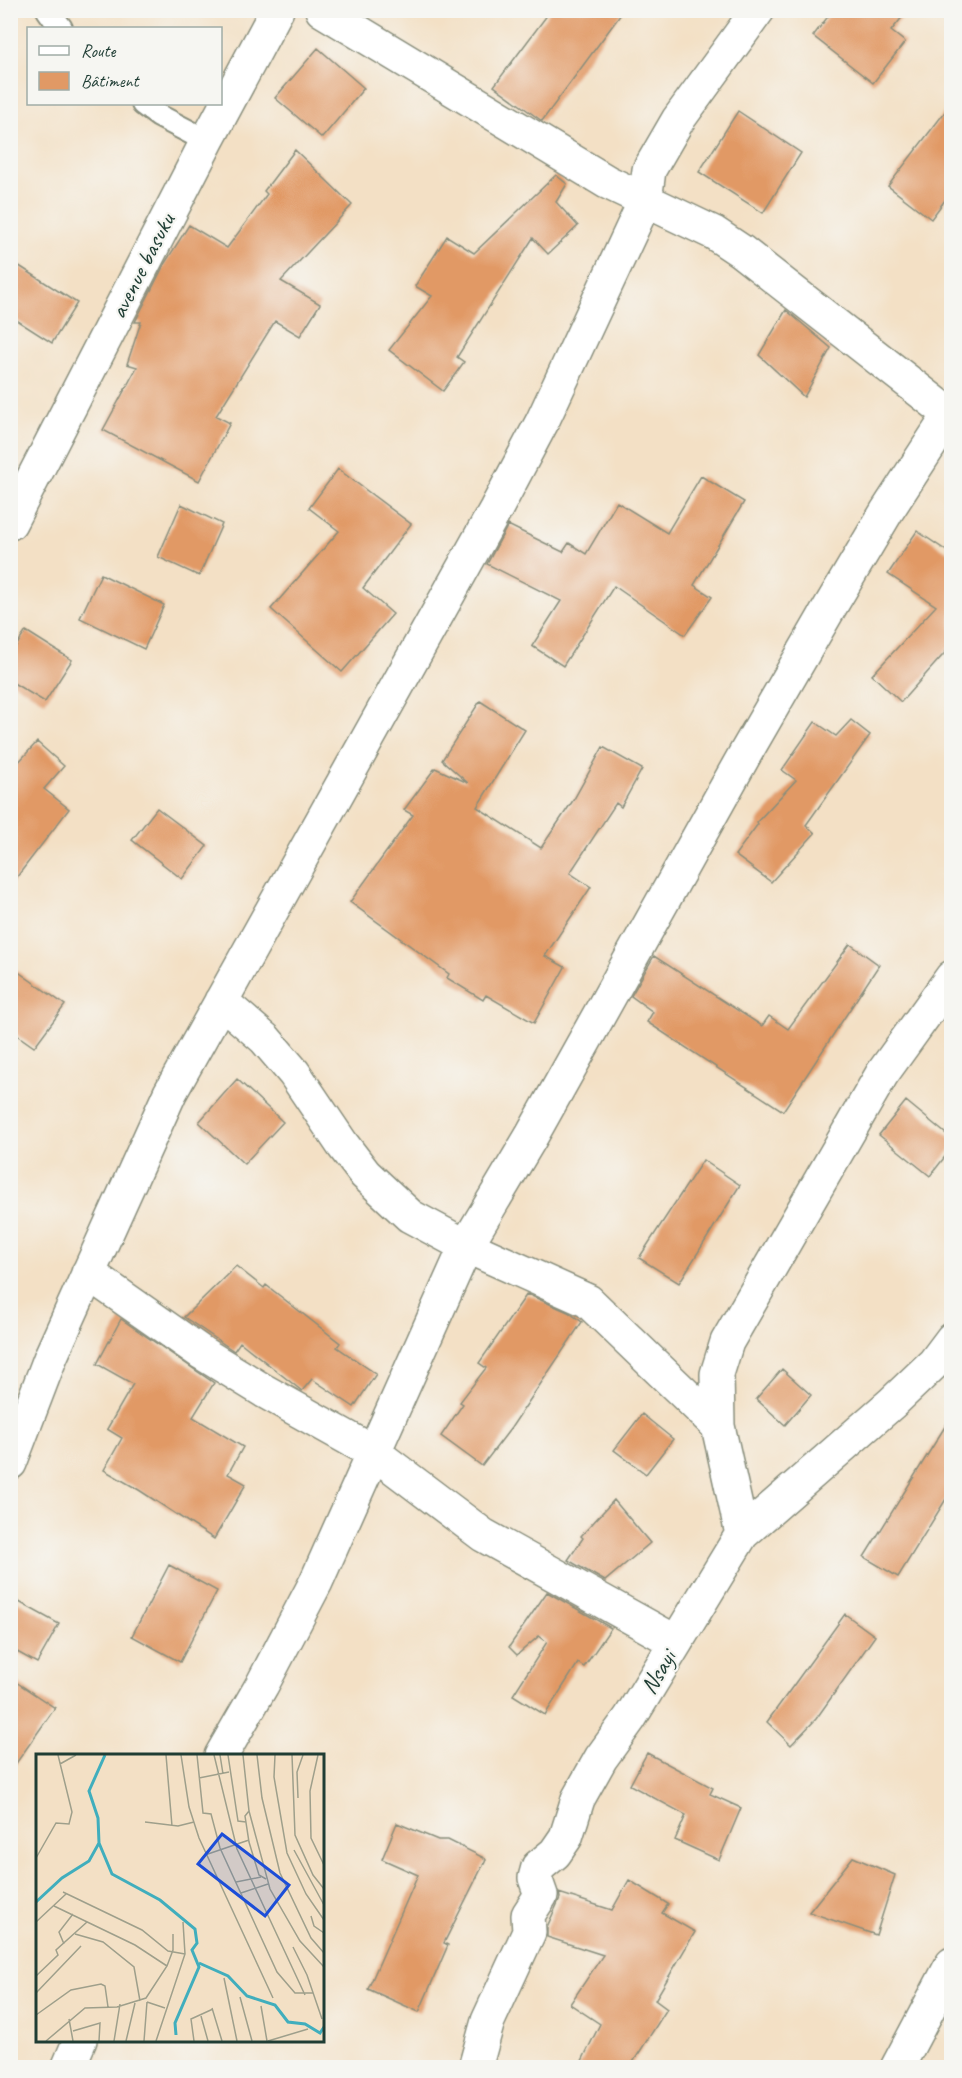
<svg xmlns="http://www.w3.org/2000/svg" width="962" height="2078" viewBox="0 0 962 2078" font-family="Caveat,sans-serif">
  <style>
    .building { fill: #e19965 }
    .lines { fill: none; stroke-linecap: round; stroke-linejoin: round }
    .service-casing { stroke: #898e7c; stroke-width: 26 }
    .minor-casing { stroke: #898e7c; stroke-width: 36 }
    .service { stroke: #fff; stroke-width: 22 }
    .minor { stroke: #fff; stroke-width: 33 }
    .labels { text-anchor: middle; stroke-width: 4.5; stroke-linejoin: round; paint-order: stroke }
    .street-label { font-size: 24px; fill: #1f3d34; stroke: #f6f6f2 }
    .inset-river { fill: none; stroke: #40aebd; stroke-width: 3 }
    .inset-road { fill: none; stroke: #9e9f8b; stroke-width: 1.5 }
    .view { fill: #1d4ed8; fill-opacity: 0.15; stroke: #1d4ed8; stroke-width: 3 }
    .inset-edge { fill: none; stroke: #1f3d34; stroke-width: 3 }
  </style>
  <rect width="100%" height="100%" fill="#f6f6f2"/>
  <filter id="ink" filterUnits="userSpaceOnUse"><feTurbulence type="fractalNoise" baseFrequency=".0167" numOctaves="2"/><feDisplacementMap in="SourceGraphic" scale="12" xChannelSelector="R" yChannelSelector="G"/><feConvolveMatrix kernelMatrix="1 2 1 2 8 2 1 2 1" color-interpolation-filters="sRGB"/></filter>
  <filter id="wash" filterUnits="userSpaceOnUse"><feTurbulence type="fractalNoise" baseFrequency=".008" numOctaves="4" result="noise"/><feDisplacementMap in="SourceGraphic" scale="24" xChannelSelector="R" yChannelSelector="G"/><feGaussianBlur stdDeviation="1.35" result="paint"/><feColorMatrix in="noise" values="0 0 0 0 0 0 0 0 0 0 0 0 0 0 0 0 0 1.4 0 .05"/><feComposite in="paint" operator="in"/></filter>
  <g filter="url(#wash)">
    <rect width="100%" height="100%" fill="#f3e0c5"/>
    <g id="blocks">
      <path class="building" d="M551,10H624L542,121L494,86Z
        M833,10H908L891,31L905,42L873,83L813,36Z
        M318,48L364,88L322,138L275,98Z
        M951,104V192L931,219L888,186Z
        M738,111L801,153L763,213L699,172Z
        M295,150L352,205L281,281L320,304L300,336L275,321L216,416L230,423L199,481L103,430L137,367L127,364L141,322H135L165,263L189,225L227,248L267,194L264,191Z
        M556,175L567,184L556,202L578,226L548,254L533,238L457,357L464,362L443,391L389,350L432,296L415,286L447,236L474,253Z
        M10,260L77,303L52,343L10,316Z
        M786,310L831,348L804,397L759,355Z
        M338,469L411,524L363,588L393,614L342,672L271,609L339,531L309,508Z
        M701,476L744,502L694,585L712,597L685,635L614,586L563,666L532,646L561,601L487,564L508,525L563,552L569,543L586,554L617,502L667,533Z
        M181,504L222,524L199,576L158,557Z
        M917,531L951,554V646L901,702L872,675L936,606L888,574Z
        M101,574L164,605L144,649L80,618Z
        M26,631L72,660L45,702L10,681V655Z
        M480,701L525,730L477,807L541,848L574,799L603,747L642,769L621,807L616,803L570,873L591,887L545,956L565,967L534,1023L486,995L483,1000L447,978L449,974L350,902L413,815L404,810L435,768L468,783L442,760Z
        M851,720L870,735L806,825L815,833L771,882L735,855L758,824L757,822L796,780L782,770L815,722L836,736Z
        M37,742L64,766L44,789L69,809L10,886V763L15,766Z
        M157,808L207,846L182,879L132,840Z
        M850,944L879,965L783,1111L647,1022L653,1012L631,996L654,956L762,1026L769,1016L788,1029Z
        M10,966L65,1005L34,1047L10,1030Z
        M237,1079L283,1122L244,1164L199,1122Z
        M906,1101L951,1138V1149L930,1176L879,1135Z
        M703,1160L740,1185L679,1283L639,1258Z
        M236,1266L264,1288L266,1285L340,1343L337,1347L376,1374L354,1407L312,1379L302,1391L240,1342L234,1351L184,1317Z
        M527,1294L568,1312L582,1322L511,1428L482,1466L441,1436L463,1404L460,1402L486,1368L479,1363Z
        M121,1319L214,1383L193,1417L243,1447L228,1474L246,1484L214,1539L139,1490L104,1470L122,1438L107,1429L133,1384L97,1364Z
        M782,1369L811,1395L785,1425L756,1399Z
        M642,1414L673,1439L646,1474L614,1450Z
        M951,1417V1491L898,1577L864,1557Z
        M614,1500L650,1543L605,1581L568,1560L583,1538L581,1536Z
        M169,1565L217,1591L180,1662L132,1636Z
        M547,1592L611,1628L584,1667L578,1663L545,1715L513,1695L547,1642L539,1636L517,1655L509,1647Z
        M10,1597L59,1624L37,1663L10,1648Z
        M845,1614L875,1636L816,1719L791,1745L767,1722Z
        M10,1678L55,1708L10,1772Z
        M647,1753L713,1788L710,1794L741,1808L719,1860L675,1840L686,1815L630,1785Z
        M397,1823L438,1840H448L486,1859L444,1943L448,1945L419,2012L368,1989L418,1875L382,1859Z
        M853,1857L895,1875L876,1935L809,1912Z
        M629,1880L668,1904L662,1913L695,1932L655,2000L667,2009L630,2067H579L600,2024L570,2004L603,1955L547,1937V1927L560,1898L559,1893L612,1910Z"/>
    </g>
  </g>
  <g filter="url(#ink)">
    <use href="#blocks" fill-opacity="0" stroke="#898e7c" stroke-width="1.5"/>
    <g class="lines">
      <g class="service-casing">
        <path id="service" d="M48,10L61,28
          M143,104L159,116L207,141"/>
      </g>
      <g class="minor-casing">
        <path id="minor" d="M322,10L607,182L714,233L741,251L952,416
          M10,523L207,141L277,10
          M221,1001L265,1039L294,1073L342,1144L365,1174L410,1216L466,1246L588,1301L718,1426
          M88,1273L202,1353L264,1391L373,1452L483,1535L676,1642
          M10,1463L51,1356L170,1093L496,509L542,422L645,201L649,170L678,120L758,10
          M742,1534L718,1426L717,1374L727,1342L882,1074L952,977
          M221,1756L262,1685L316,1582L466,1246L531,1137L745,754L830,607L887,511L952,411
          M68,2068L80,2040
          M475,2068L488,2021L529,1932L528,1915L541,1895L535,1878L538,1867L555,1853L566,1837L578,1799L601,1758L630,1718L742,1534L892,1403L934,1363L952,1339
          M897,2068L952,1964"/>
      </g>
      <use href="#service" class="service"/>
      <use href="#minor" class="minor"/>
    </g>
  </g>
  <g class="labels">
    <g class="street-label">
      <text transform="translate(142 266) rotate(-63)" y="8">avenue basuku</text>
      <text transform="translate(658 1672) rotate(-59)" y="8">Nsayi</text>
    </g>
  </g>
  <g transform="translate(36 1754)">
    <rect width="288" height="288" fill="#f3e0c5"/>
    <path class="inset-river" d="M63,89L76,120L124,146L159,175L161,189L156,196L163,213L139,269L140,281M0,148L26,124L53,107L63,89L62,64L53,37L69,1M163,209L192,222L211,242L239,251L252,268L269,270L284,279L288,273"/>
    <path class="inset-road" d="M130,1L136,72M145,1L153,53L163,84L237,244M161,1L167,59L175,60L184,94L241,218L259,239H277M178,1L201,95L269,241M184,1L187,20M192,1L202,67L210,68M207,1L213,57L234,135L264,187L288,213M221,1L226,44L244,119L275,184L288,199M239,1L238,23L251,99L270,140L288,166M256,1L259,81L277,121L288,135M282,1L274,37L275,84L288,111M24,10L40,1M163,24L193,18M262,44L261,18L267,1M288,48V69M213,57L209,62L213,88L223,121L230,125M109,68L142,72L158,68M258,96L288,151M169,101L213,86M0,104L20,69L33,70L36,58L22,1M200,128L225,123M27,138L106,176L132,197L149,200M205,139L232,130M18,152L99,191L131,212M275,162L278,172L288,179M0,168L30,140M39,180L67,188L98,213L104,247M28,190L23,178L37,160M257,193L271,221L286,265M0,222L22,201L20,196L51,168M188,224L201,287M0,239L45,192M204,243L216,287M111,248L129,254M225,252L231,287M176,254L186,287M0,261L35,236L65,230L69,232L72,253M165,262L172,287M33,265L37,287M37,277L64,269L63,287M10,287L49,254L81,253L110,244L131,212L137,196V180M78,287L84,250M90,287L99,249M108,287L111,248M120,287L149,200L147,168M158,287L155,265L177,255M232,287L272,275"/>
    <path class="view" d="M186,80L253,131L229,162L162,110Z"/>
    <rect width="288" height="288" class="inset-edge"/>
  </g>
  <rect width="962" height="2078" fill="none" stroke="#f6f6f2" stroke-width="36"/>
  <rect x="27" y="27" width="195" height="78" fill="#f6f6f2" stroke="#a0aca6" stroke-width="1.5"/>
  <rect x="39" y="46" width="30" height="9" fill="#ffffff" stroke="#a0aca6" stroke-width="1.5"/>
  <text x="81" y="57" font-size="18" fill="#1f3d34">Route</text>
  <rect x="39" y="72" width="30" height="18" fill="#e19965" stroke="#a0aca6" stroke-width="1.5"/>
  <text x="81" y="87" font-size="18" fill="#1f3d34">Bâtiment</text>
</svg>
